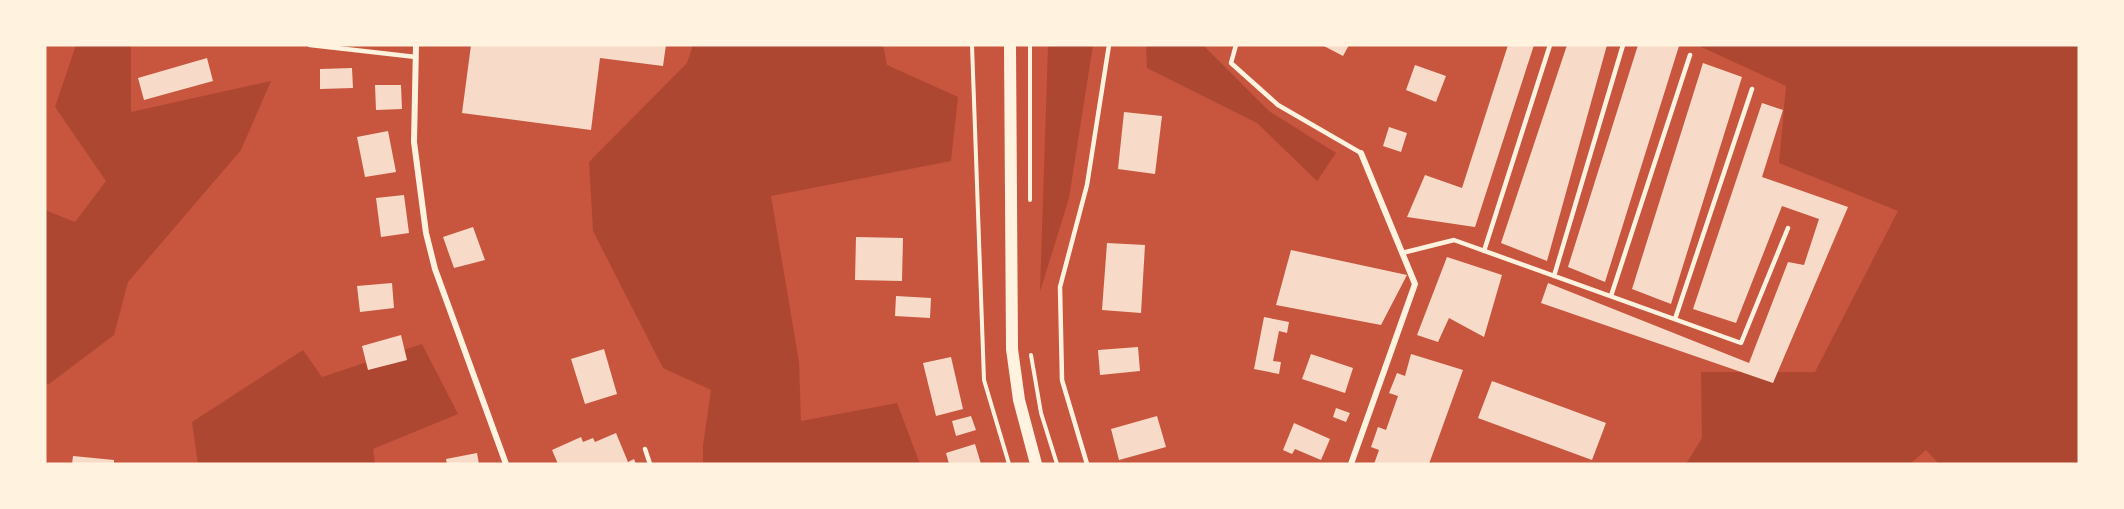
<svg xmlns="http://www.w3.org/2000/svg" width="2124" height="509" viewBox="0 0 2124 509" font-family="'Fira Sans',sans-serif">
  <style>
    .green { fill: #ae4732 }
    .building { fill: #f7dbc8 }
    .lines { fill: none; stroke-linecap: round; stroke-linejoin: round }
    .path { stroke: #fff3e0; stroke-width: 4 }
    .service { stroke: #fff3e0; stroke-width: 4.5 }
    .minor { stroke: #fff3e0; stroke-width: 6 }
    .secondary { stroke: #fff3e0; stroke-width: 12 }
  </style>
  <rect width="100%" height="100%" fill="#c8553d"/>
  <path class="green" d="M76,45H131V112L271,81L241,150L128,282L114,335L49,384L45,385V210L75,222L106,181L55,107Z
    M693,45H883L887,65L958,97L951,161L771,196L799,362L801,421L897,403L920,464H703V445L711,390L663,368L593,231L589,162L687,63Z
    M1048,45H1093L1069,198L1040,292Z
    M1146,45H1203L1269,111L1336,153L1317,181L1257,123L1147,68Z
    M1697,45H2079V464H1939L1926,450L1910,464H1686L1702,438L1701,372H1815L1898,211L1779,163L1786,86Z
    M422,344L458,414L373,449L375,464H198L192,422L303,350L322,377Z"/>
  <path class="building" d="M471,45H666L663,66L600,58L591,130L462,113Z
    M1322,45H1349L1343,56Z
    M1508,45H1534L1475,227L1407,217L1425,175L1462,188Z
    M1567,45H1607L1547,261L1501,243Z
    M1638,45L1679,46L1605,282L1568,267Z
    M207,58L213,81L144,100L138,78Z
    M1703,63L1742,77L1671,304L1632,289Z
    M1415,65L1446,76L1436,102L1406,90Z
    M352,68L353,88L320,89V69Z
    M375,85H401L402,109L376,110Z
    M1762,103L1783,110L1762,177L1848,207L1773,383L1541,303L1548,283L1749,363L1788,262L1804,265L1819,219L1782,206L1736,323L1693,309Z
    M1124,112L1162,116L1155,174L1118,169Z
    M1389,127L1407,133L1401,152L1383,146Z
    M388,131L396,172L365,177L357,137Z
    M404,195L409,233L381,237L376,198Z
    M473,227L485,260L454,268L443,237Z
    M856,237L903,238L902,281L855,280Z
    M1107,243L1145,245L1141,313L1102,310Z
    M1291,250L1407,275L1381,325L1276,305Z
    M1447,257L1502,275L1484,337L1449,318L1438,342L1417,335Z
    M392,283L394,308L360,312L357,286Z
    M896,296L931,298L930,318L895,316Z
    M1264,317L1289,322L1287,333L1279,331L1273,361L1281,362L1279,374L1254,369Z
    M401,335L407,360L368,370L362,346Z
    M1138,347L1140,371L1100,375L1098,350Z
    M604,349L617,394L585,404L571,359Z
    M1311,354L1353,368L1345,393L1302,379Z
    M1411,354L1463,370L1429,464H1374L1379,450L1371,447L1378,427L1386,430L1398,396L1389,393L1397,373L1405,376Z
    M951,357L963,409L936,416L923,363Z
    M1492,381L1606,423L1592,460L1478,418Z
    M1336,408L1350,413L1346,422L1333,417Z
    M971,416L976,430L956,436L952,421Z
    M1157,416L1166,447L1119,460L1111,429Z
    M1294,423L1330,439L1321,460L1295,449L1292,454L1283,450Z
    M616,433L628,462L634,459L636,464H558L552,450L581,437L583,442L593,438L595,442Z
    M975,444L981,464H949L946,453Z
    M477,453L479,464H447L446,459Z
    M73,456L114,460V464H72Z"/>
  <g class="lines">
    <path class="path" d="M972,45L984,380L1009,464
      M1030,45V200
      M1031,355L1041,413L1057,464"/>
    <path class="service" d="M310,45L416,57
      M1236,45L1231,63L1278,105L1361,153
      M1484,251L1550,45
      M1402,253L1454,240L1741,343L1788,228
      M1554,276L1623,45
      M1611,296L1690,55
      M1675,319L1752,89
      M645,449L650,464
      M1087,464L1062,380L1060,287L1087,185L1109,45"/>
    <path class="minor" d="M416,45L414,142L426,233L435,269L506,464
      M1351,464L1415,284L1361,153"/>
    <path class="secondary" d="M1010,45L1012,349L1019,400L1036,464"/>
  </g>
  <rect width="2124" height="509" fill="none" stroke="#fff3e0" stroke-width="93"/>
</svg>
